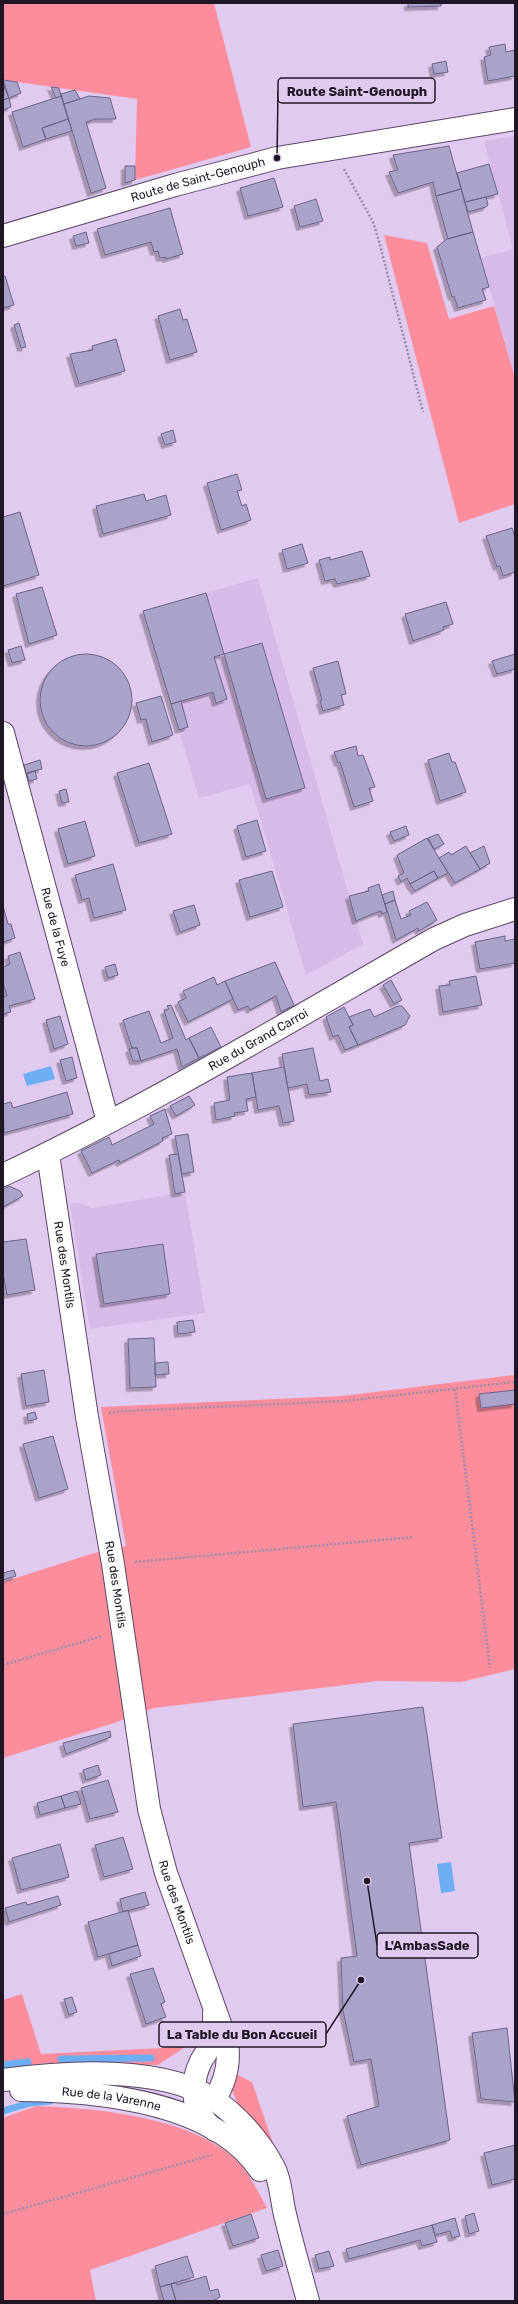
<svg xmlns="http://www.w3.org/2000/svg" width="518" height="2304" viewBox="0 0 518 2304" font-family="Rubik,sans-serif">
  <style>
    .built { fill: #d6bbe8 }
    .green { fill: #fb8d9d }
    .water { fill: #6daef3 }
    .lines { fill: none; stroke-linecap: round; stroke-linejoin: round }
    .stream { stroke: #6daef3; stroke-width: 7 }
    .building { fill: #a9a3cb; stroke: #6a6489; filter: url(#shadow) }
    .street-casing { stroke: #594666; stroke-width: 24 }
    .secondary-casing { stroke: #594666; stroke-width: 24 }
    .path { stroke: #9d8caa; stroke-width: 2.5; stroke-dasharray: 2 2; stroke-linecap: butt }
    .street { stroke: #fff; stroke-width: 22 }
    .secondary { stroke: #fff; stroke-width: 22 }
    .labels { text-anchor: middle; stroke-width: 3; stroke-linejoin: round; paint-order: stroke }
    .street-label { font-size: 12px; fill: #1f1725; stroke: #e0caf0 }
    .leader { fill: none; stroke: #1f1725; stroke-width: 1.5 }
    .callout-dot { fill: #1f1725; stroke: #e0caf0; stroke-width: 1.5 }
    .callout { fill: #e0caf0; stroke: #1f1725; stroke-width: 1.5 }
    .callout-label { font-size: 13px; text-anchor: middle; font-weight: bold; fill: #1f1725 }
  </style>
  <defs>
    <filter id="shadow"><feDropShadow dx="-3.5" dy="3.5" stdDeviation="0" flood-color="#0004"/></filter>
  </defs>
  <rect width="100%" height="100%" fill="#e0caf0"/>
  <path class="built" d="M515,136V378L481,258L513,249L484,141Z
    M258,578L363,944L306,975L250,784L199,798L143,611Z
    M185,1192L205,1313L90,1329L70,1204L81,1203L92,1208Z"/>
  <path class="green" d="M3,3H214L251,147L135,180L137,99L3,80Z
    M384,235L427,243L449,319L494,306L515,378V504L459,523Z
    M515,1375V1669L461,1682L378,1681L154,1708L114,1723L3,1758V1582L94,1553L126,1546L101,1407L342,1396Z
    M22,1994L41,2054L185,2047L158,2065L46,2063L3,2069V2000Z
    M234,2073L252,2082L278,2158L239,2108L232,2090Z
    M36,2106C95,2108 197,2117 240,2164C251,2177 259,2193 267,2208L90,2270L96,2301H3V2118Z"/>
  <path class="water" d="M51,1066L55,1079L27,1086L23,1074Z
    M451,1862L455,1891L441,1893L437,1864Z"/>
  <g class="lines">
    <path class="stream" d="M61,2059L151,2058
      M3,2065L28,2062
      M3,2111L30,2103L50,2101"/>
  </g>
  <path class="building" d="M408,3H441V6L408,7Z
    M505,44L506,52L515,50V76L488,81L484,57L491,55L489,47Z
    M446,61L448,72L434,74L432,64Z
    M3,80L17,82L21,93L9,98Z
    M3,84L9,98L3,100Z
    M51,87L59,88L61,96L56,98Z
    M75,90L80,99L64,104L61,94Z
    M61,96L68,119L42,128L46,139L23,147L12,112Z
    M89,96L110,98L116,119H96L86,122L106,188L91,193L64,104Z
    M9,98L11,107L3,110V100Z
    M68,119L72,131L46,139L42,128Z
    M449,146L461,189L436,196L433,182L398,193L389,172L398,170L393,155Z
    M489,164L498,194L465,202L457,173Z
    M125,166H135V180L125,183Z
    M274,178L283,207L248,216L240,188Z
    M461,189L473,232L448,239L436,196Z
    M486,197L488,205L486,207L468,212L465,202Z
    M316,199L323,221L300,227L294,206Z
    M170,208L183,254L166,259V257L160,258L158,251L154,252L151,242L105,255L97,229Z
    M86,232L89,243L76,246L73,236Z
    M473,232L489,287L482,289L486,300L458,308L454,296L452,297L437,247L447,239Z
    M5,276L14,305L3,308V277Z
    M180,309L183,320L187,319L197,352L170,360L158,316Z
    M19,323L26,347L21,348L14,325Z
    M116,339L125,371L79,384L70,354L93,350L92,346Z
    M173,430L176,442L165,445L161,434Z
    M237,474L242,490L237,491L242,506L246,504L251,520L221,530L207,483Z
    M144,494L146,501L166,495L171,515L103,534L96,506Z
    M20,512L39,575L3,586V517Z
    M512,528L515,537V572L503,576L500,566L497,567L486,536Z
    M302,544L308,563L287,569L282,550Z
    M362,551L370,576L337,584L335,579L325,581L319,560L330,557V560Z
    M42,587L57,635L29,644L16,594Z
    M206,593L224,654L214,657L227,699L216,703L213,692L171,704L143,611Z
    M446,602L453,624L443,627L444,630L413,641L405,614Z
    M262,643L305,788L266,799L224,654Z
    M21,646L25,660L12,663L8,650Z
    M40 700a46 46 0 1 1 92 0a46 46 0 1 1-92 0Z
    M515,654V669L497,674L492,661Z
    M338,661L346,694L341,695L344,705L323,711L320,701L322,700L313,668Z
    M161,696L173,735L152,742L146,719L141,720L136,703Z
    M181,701L188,727L179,730L171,704Z
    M356,746L358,756L363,755L375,787L369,788L373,801L354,807L340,762L338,763L334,752Z
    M449,753L452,762H455L466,792L440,801L428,760Z
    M40,760L42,769L26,773L24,765Z
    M149,763L172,834L139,843L117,773Z
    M35,771L37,779L29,781L27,774Z
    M66,789L69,802L62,803L59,791Z
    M257,820L266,851L246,857L237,826Z
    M85,821L95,856L68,864L58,829Z
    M406,826L409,835L394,841L390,832Z
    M438,834L444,844L434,849L428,838Z
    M427,838L448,873L438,878L434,871L410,884L407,878L401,882L398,876L404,873L397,855Z
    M466,846L480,869L455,883L439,858L449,852L451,855Z
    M484,846L490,863L480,869L470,853Z
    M113,864L126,910L94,918L89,898L82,900L75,875Z
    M272,871L283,907L250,917L239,880Z
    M434,871L438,878L415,891L410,884Z
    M379,884L387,912L382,914L381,911L375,913L356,921L349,896L369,891L368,888Z
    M393,891L395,900L385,904L382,895Z
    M395,900L401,919L411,915L409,911L427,902L437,920L419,931L418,928L396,940L385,904Z
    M194,905L200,925L180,932L173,911Z
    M3,906L8,924H11L15,938L3,942Z
    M505,936V941L515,939V963L480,969L475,942Z
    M20,952L35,999L9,1006L11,1012L3,1014V997L7,996L3,983V967L10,964L8,956Z
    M275,962L294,1005L281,1012L276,996L250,1010L248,1006L238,1010L225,981Z
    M115,964L118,975L108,978L105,967Z
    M476,976L482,1005L443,1012L439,986L450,985L449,981Z
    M214,977L217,985L225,981L233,999L188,1022L178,1002L186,998L183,991Z
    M391,980L402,1000L394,1004L383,985Z
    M171,1005L186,1040L189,1038L199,1058L182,1067L177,1049L141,1061L137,1048H132L123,1020L149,1011L161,1043L173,1038L164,1011L169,1009L167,1006Z
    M398,1006H402L410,1016L405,1025L358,1045L349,1027L353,1025L349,1017L370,1009L374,1017Z
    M344,1007L353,1025L349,1027L358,1045L345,1050L338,1035L333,1037L326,1017Z
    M60,1016L68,1044L54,1049L46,1020Z
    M211,1027L221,1047L199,1058L189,1038Z
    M132,1048H137L141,1061H133L129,1049Z
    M313,1048L320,1081L328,1079L331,1092L309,1095L307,1084L288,1088L282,1054Z
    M72,1057L77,1078L66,1081L60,1060Z
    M284,1067L294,1121L283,1123L279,1106L258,1110L252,1073Z
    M252,1073L256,1097L246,1099L248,1111L234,1113L235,1116L216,1120L214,1103L230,1100L227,1077Z
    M67,1092L73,1114L4,1133L3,1104L11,1102L13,1108Z
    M189,1096L195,1105L176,1116L170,1106Z
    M165,1109L172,1134L162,1138L163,1141L120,1163L119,1160L92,1173L81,1151L109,1137L112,1145L154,1124L150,1116Z
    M188,1134L194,1172L182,1174L175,1136Z
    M178,1154L185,1192L175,1194L169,1155Z
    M9,1186L20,1191L23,1196L3,1207V1189Z
    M26,1239L35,1290L7,1295L3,1274V1242Z
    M163,1244L170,1294L104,1304L96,1254Z
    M193,1320L195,1332L178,1334L177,1322Z
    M154,1338L156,1387L130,1388L128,1339Z
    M168,1362L169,1374L155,1375V1363Z
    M44,1370L49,1402L26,1406L21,1374Z
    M515,1390V1404L481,1408L479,1394Z
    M35,1412L37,1419L28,1421L27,1414Z
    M53,1436L68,1489L39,1498L23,1444Z
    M14,1570L16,1576L3,1580V1573Z
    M423,1707L442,1838L409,1843L450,2140L361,2165L347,2116L379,2106L371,2059L354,2062L343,2011L341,1958L357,1956L336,1802L303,1807L293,1724Z
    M110,1731L111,1737L66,1754L63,1743Z
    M98,1765L101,1775L86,1780L83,1770Z
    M108,1780L118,1812L90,1819L81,1788Z
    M77,1791L81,1804L65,1808L61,1796Z
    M61,1796L65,1808L40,1815L37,1803Z
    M123,1837L133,1869L104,1877L95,1845Z
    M60,1844L69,1877L21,1890L12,1858Z
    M145,1892L149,1905L123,1912L120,1899Z
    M58,1896L61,1905L9,1922L5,1908L26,1902L27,1905Z
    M128,1910L138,1945L98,1957L88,1922Z
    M138,1945L141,1956L112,1966L109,1954Z
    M153,1968L165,2002L161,2004L166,2017L146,2024L130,1974Z
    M72,1997L77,2012L69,2015L64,1999Z
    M507,2028L515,2102L481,2099L472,2033Z
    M515,2145V2179L492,2185L484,2153Z
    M474,2213L479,2231L469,2234L465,2216Z
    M251,2214L259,2238L233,2246L225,2223Z
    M455,2218L460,2236L452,2238L450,2231L435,2235L432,2225Z
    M432,2225L437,2242L422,2246L420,2240L349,2259L346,2249Z
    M278,2250L283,2266L266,2271L261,2255Z
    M329,2251L334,2266L319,2269L315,2255Z
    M187,2256L194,2277L160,2287L155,2266Z
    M206,2276L210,2291L218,2289L220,2297L213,2301H176L171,2284L176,2283L177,2285Z
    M171,2284L176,2301H164L160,2287Z"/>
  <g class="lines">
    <g class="street-casing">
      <g id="street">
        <path id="s1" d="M3,733L108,1122"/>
        <path id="s2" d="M48,1154L87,1417L113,1564L149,1809L166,1873L227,2043C230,2063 225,2083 214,2100"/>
        <path id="s3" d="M3,1175C151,1105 292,1020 434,939L465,925L515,909"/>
        <path d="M214,2014C214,2023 215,2031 213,2039C211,2047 205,2054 201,2061C189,2086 192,2114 215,2130"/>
      </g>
    </g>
    <g class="secondary-casing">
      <g id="secondary">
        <path id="s4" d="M3,236L175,185L277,158L515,119"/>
        <path d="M3,2080C63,2072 160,2065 213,2099C236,2114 259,2140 272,2164C280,2177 281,2195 284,2210C291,2241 300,2271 308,2301"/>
        <path id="s5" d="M21,2090C97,2091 214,2101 260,2170"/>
      </g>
    </g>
    <path class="path" d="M344,169L373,222L379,241L423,412
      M455,1389L490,1668
      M109,1413L125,1411L344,1401L515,1382
      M135,1562L414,1537
      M3,1665L102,1636
      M3,2214L212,2155"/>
    <use href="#street" class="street"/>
    <use href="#secondary" class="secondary"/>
  </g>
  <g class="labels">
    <g class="street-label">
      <text dy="4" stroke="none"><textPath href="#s4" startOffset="203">Route de Saint-Genouph</textPath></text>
      <text dy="4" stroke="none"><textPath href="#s1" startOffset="201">Rue de la Fuye</textPath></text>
      <text dy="4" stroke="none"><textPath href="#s3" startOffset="289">Rue du Grand Carroi</textPath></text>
      <text dy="4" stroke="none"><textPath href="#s2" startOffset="112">Rue des Montils</textPath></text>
      <text dy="4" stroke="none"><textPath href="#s2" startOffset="436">Rue des Montils</textPath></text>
      <text dy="4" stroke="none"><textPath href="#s2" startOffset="760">Rue des Montils</textPath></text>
      <text dy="4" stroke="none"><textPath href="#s5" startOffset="91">Rue de la Varenne</textPath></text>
    </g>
  </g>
  <path class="leader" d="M277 158L278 91M367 1881L377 1945M361 1980L326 2034"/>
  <g class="callout-dot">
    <circle cx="277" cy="158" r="4"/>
    <circle cx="367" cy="1881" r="4"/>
    <circle cx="361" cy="1980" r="4"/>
  </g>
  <g class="callout">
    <rect x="278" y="78" width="157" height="25" rx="4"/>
    <rect x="377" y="1933" width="101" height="25" rx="4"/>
    <rect x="159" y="2022" width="167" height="25" rx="4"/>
  </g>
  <g class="callout-label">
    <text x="357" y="96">Route Saint-Genouph</text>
    <text x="427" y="1950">L'AmbasSade</text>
    <text x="242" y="2039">La Table du Bon Accueil</text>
  </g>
  <rect width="518" height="2304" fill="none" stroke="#1f1725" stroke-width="8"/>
</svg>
